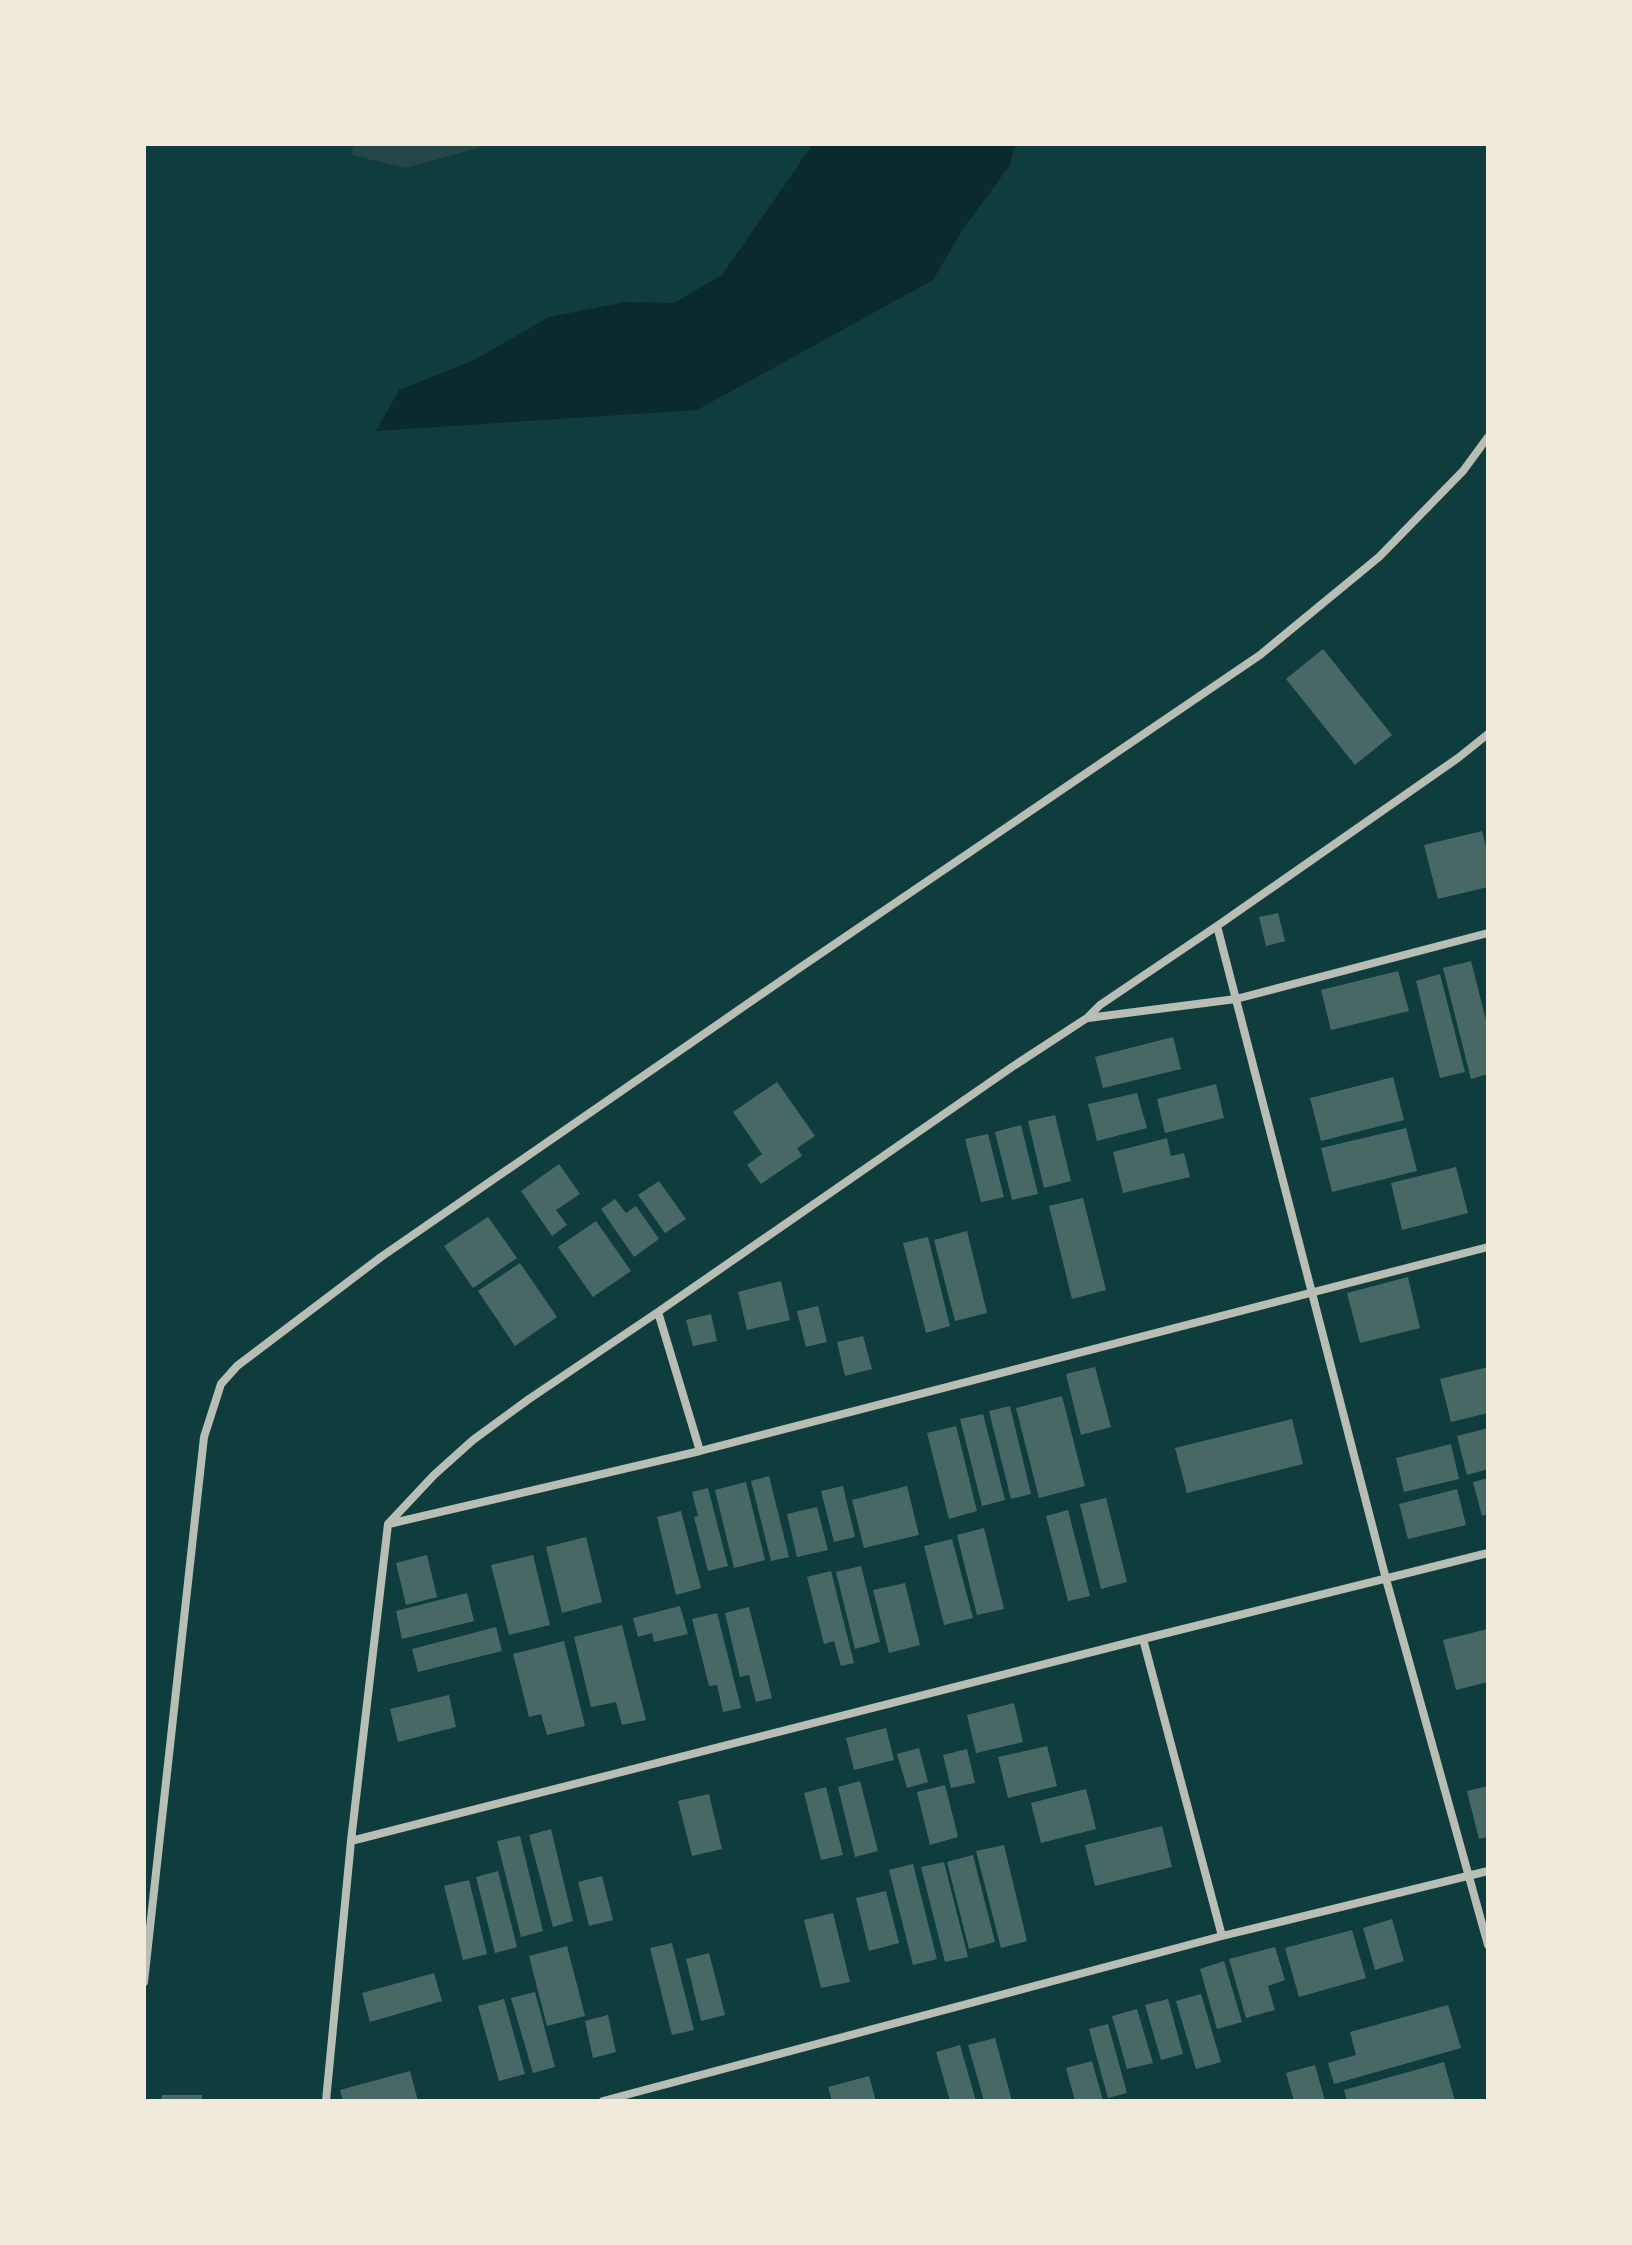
<svg xmlns="http://www.w3.org/2000/svg" width="1632" height="2245" viewBox="0 0 1632 2245" font-family="'Sofia Sans Condensed',sans-serif">
  <style>
    .green { fill: #244646 }
    .water { fill: #0a2a2b }
    .building { fill: #486865 }
    .lines { fill: none; stroke-linecap: round; stroke-linejoin: round }
    .minor { stroke: #b8beb3; stroke-width: 8 }
  </style>
  <rect width="100%" height="100%" fill="#0f3d3e"/>
  <path class="green" d="M353,144H492L406,168L352,155Z"/>
  <path class="water" d="M813,144H1015L1010,165L963,229L933,280L697,410L376,431L399,390L474,360L549,317L625,302L674,303L722,275Z"/>
  <path class="building" d="M1323,649L1392,735L1355,765L1286,679Z
    M1482,831L1488,855V887L1438,899L1424,845Z
    M1278,913L1285,941L1266,946L1259,917Z
    M1471,961L1488,1028V1074L1471,1079L1443,968Z
    M1398,971L1409,1011L1331,1030L1321,990Z
    M1440,974L1465,1072L1440,1078L1416,981Z
    M1173,1037L1181,1069L1103,1088L1095,1057Z
    M1393,1077L1404,1120L1321,1141L1310,1098Z
    M777,1082L815,1136L797,1148L802,1156L761,1184L747,1165L762,1154L733,1112Z
    M1216,1084L1224,1118L1165,1133L1157,1099Z
    M1137,1093L1147,1128L1097,1141L1088,1104Z
    M1055,1115L1071,1181L1044,1188L1028,1121Z
    M1021,1125L1038,1194L1012,1200L995,1132Z
    M1406,1128L1417,1171L1332,1192L1321,1148Z
    M988,1134L1004,1197L981,1202L965,1139Z
    M1167,1138L1171,1156L1184,1153L1190,1177L1123,1193L1113,1152Z
    M559,1164L580,1194L556,1210L567,1225L552,1236L521,1191Z
    M1456,1167L1468,1213L1402,1230L1391,1183Z
    M659,1181L686,1219L665,1233L638,1195Z
    M1083,1198L1106,1290L1072,1299L1049,1206Z
    M615,1199L626,1213L636,1206L659,1239L634,1257L601,1209Z
    M488,1217L517,1258L473,1288L444,1246Z
    M596,1221L631,1271L593,1297L558,1247Z
    M967,1231L987,1313L955,1321L934,1240Z
    M928,1237L950,1326L926,1333L903,1243Z
    M520,1263L557,1317L515,1346L478,1291Z
    M1408,1277L1420,1328L1360,1343L1347,1293Z
    M781,1281L790,1320L747,1330L738,1292Z
    M818,1306L827,1342L806,1347L797,1311Z
    M711,1314L717,1341L693,1346L686,1320Z
    M863,1336L872,1369L845,1376L837,1342Z
    M1095,1367L1111,1427L1081,1435L1066,1374Z
    M1488,1367V1413L1451,1422L1440,1379Z
    M1062,1396L1085,1486L1039,1498L1016,1408Z
    M1010,1406L1031,1494L1011,1499L989,1411Z
    M983,1414L1005,1500L982,1506L960,1419Z
    M1292,1419L1303,1464L1187,1493L1175,1448Z
    M956,1426L977,1511L949,1519L927,1433Z
    M1488,1428V1469L1467,1475L1457,1436Z
    M1451,1444L1459,1479L1404,1492L1396,1458Z
    M769,1476L789,1557L771,1561L751,1481Z
    M1488,1478V1514L1482,1516L1473,1482Z
    M746,1482L765,1560L734,1568L715,1490Z
    M843,1486L855,1537L834,1542L821,1491Z
    M907,1486L919,1535L864,1548L852,1500Z
    M708,1488L728,1566L708,1571L694,1517L698,1516L692,1492Z
    M1457,1489L1466,1525L1408,1539L1399,1504Z
    M1106,1498L1127,1582L1101,1589L1080,1504Z
    M817,1507L828,1550L797,1557L787,1514Z
    M1068,1510L1090,1596L1068,1601L1046,1516Z
    M681,1511L701,1588L676,1595L657,1517Z
    M984,1528L1004,1609L977,1615L957,1535Z
    M586,1537L602,1602L562,1613L546,1547Z
    M952,1539L973,1618L944,1625L924,1546Z
    M427,1555L437,1597L406,1605L396,1563Z
    M533,1555L550,1625L509,1635L491,1565Z
    M861,1566L880,1642L855,1649L836,1572Z
    M831,1571L854,1663L841,1666L834,1641L824,1644L807,1577Z
    M905,1583L920,1645L889,1653L873,1590Z
    M467,1593L474,1621L402,1639L396,1611Z
    M680,1606L688,1634L654,1642L652,1633L638,1637L633,1618Z
    M749,1607L772,1698L756,1702L749,1675L740,1677L725,1613Z
    M717,1613L741,1708L723,1712L717,1685L709,1686L692,1619Z
    M622,1625L646,1720L622,1725L616,1702L591,1707L574,1637Z
    M496,1627L502,1651L418,1672L412,1649Z
    M1488,1629V1682L1456,1690L1443,1640Z
    M564,1641L585,1726L547,1735L541,1714L529,1717L513,1654Z
    M449,1695L456,1727L398,1742L390,1709Z
    M1014,1703L1023,1742L976,1753L967,1715Z
    M886,1728L894,1760L854,1770L846,1738Z
    M1047,1746L1057,1786L1008,1798L998,1757Z
    M919,1748L928,1782L907,1788L897,1754Z
    M967,1749L975,1783L951,1788L943,1755Z
    M860,1781L878,1851L855,1857L838,1787Z
    M945,1785L958,1837L930,1845L917,1792Z
    M1488,1786V1837L1479,1839L1467,1791Z
    M826,1787L843,1855L821,1860L804,1793Z
    M1086,1789L1096,1829L1041,1843L1031,1803Z
    M709,1794L722,1849L692,1856L678,1801Z
    M1162,1826L1172,1867L1095,1886L1085,1845Z
    M551,1829L573,1921L553,1927L529,1835Z
    M520,1836L543,1931L521,1937L497,1841Z
    M1004,1845L1027,1941L1001,1948L976,1851Z
    M973,1855L995,1942L969,1949L947,1862Z
    M944,1862L968,1957L945,1962L921,1867Z
    M913,1864L937,1959L913,1965L889,1870Z
    M498,1871L517,1947L495,1953L476,1877Z
    M602,1876L613,1920L589,1926L578,1882Z
    M469,1880L487,1954L463,1960L444,1886Z
    M886,1891L899,1943L869,1951L856,1898Z
    M833,1913L850,1982L821,1988L804,1920Z
    M1392,1919L1404,1961L1375,1970L1363,1928Z
    M1352,1930L1366,1978L1299,1997L1285,1948Z
    M672,1943L694,2030L672,2035L650,1948Z
    M567,1946L585,2016L547,2026L529,1956Z
    M1275,1947L1285,1980L1268,1986L1275,2010L1246,2018L1229,1959Z
    M709,1953L725,2015L701,2021L686,1959Z
    M1224,1961L1242,2022L1217,2029L1200,1969Z
    M434,1973L442,2001L370,2022L362,1993Z
    M535,1992L555,2067L533,2073L511,1998Z
    M1201,1994L1221,2062L1196,2069L1176,2001Z
    M504,1999L525,2074L499,2081L478,2006Z
    M1168,1999L1183,2054L1161,2060L1145,2005Z
    M1448,2005L1461,2048L1334,2084L1328,2063L1356,2055L1350,2032Z
    M1137,2009L1153,2063L1127,2069L1112,2016Z
    M608,2015L616,2052L593,2058L585,2021Z
    M1108,2024L1127,2093L1108,2098L1089,2029Z
    M995,2038L1012,2101H984L968,2045Z
    M960,2045L976,2101H950L936,2052Z
    M1092,2061L1103,2101H1075L1066,2068Z
    M1444,2062L1455,2101H1347L1344,2090Z
    M1315,2065L1325,2101H1294L1286,2073Z
    M410,2071L418,2101H343L340,2090Z
    M869,2076L876,2101H832L828,2087Z
    M162,2095H202V2101H161Z"/>
  <g class="lines">
    <path class="minor" d="M1217,926L1386,1579L1488,1945
      M1088,1018L1236,999L1488,933
      M658,1312L700,1451
      M389,1524L700,1451L1488,1247
      M1143,1639L1222,1936
      M351,1841L1143,1639L1488,1553
      M144,1982L204,1437L221,1384L237,1366L381,1257L798,969L1260,655L1379,557L1463,471L1488,437
      M326,2101L351,1841L388,1524L434,1475L473,1440L529,1399L658,1312L1012,1067L1087,1018L1100,1005L1217,926L1458,758L1488,734
      M603,2101L1222,1936L1488,1871"/>
  </g>
  <rect width="1632" height="2245" fill="none" stroke="#f1e9da" stroke-width="292"/>
</svg>
